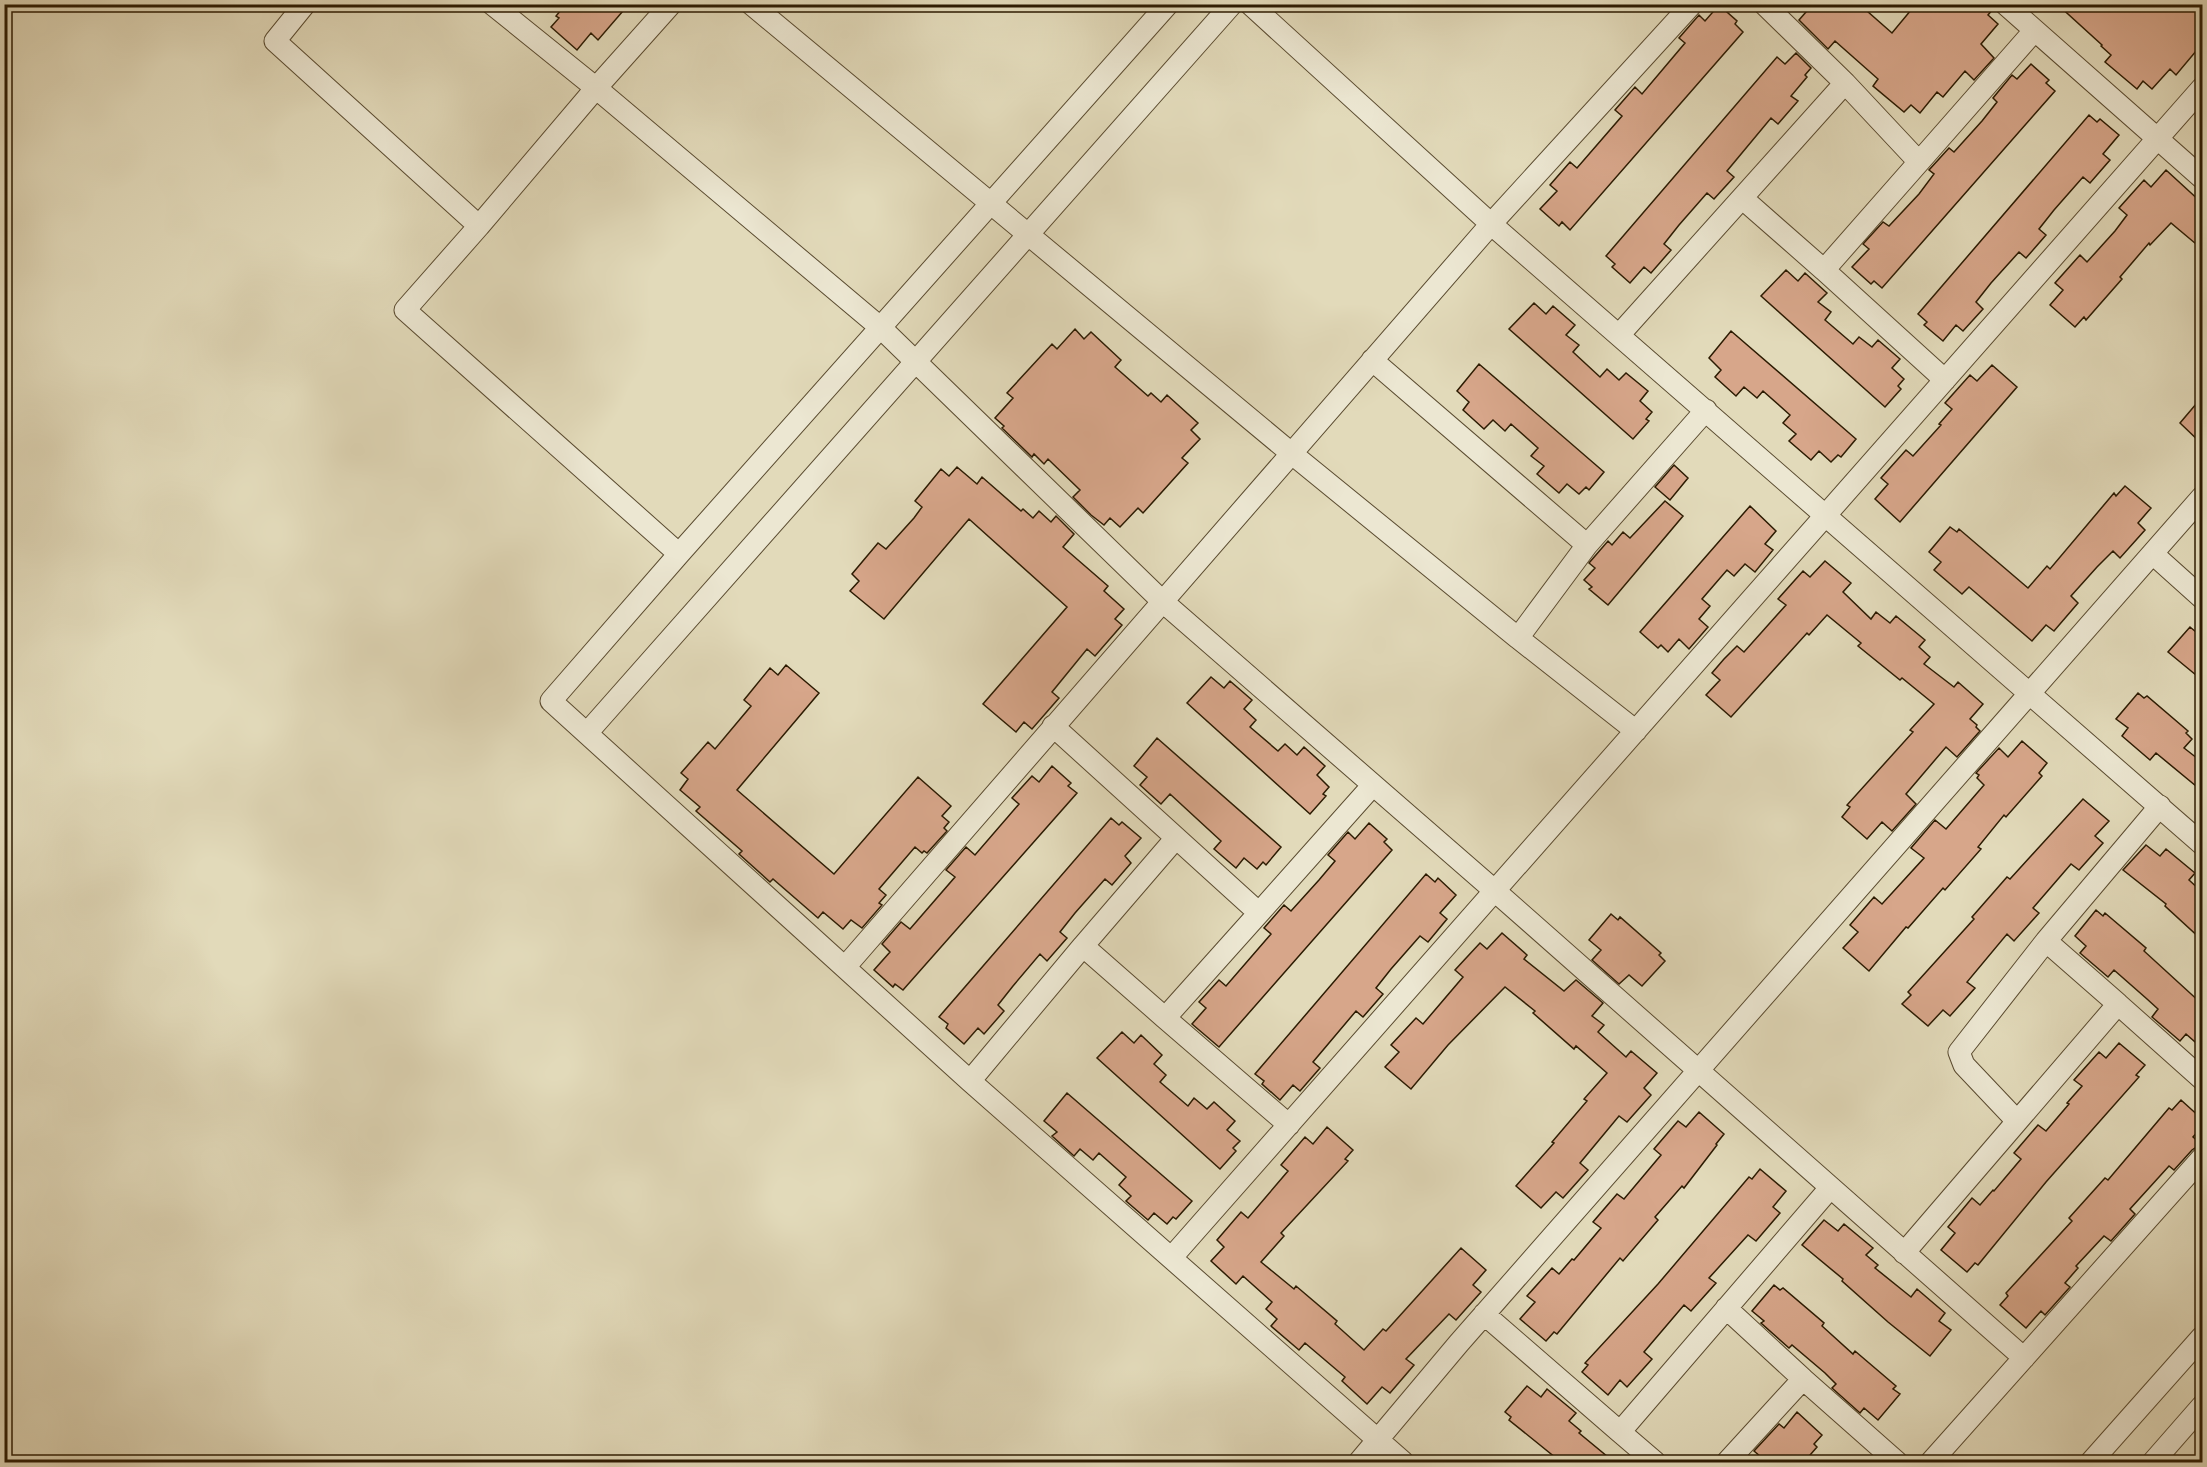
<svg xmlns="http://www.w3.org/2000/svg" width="2207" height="1467" viewBox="0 0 2207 1467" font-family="'IM FELL French Canon',serif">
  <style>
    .building { fill: #d7a68a; stroke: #2c1b02; stroke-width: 1.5 }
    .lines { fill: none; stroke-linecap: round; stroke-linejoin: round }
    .minor-casing { stroke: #5a4b30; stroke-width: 23 }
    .minor { stroke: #ece7d2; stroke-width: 21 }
  </style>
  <rect width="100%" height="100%" fill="#e2daba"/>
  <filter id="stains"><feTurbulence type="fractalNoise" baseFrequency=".00333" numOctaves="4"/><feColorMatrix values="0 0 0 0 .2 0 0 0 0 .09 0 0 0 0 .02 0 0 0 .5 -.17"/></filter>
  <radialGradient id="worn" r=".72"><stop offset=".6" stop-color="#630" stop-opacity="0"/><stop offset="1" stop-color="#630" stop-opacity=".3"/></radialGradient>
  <path class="building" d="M566,4H629L598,40L591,33L577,50L551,27L559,18L556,16Z
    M1813,4H1859L1892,33L1916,4H1993V9L1988,15L1998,24L1981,44L1994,58L1974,80L1965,71L1943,97L1937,92L1920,113L1911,105L1904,112L1873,86L1878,79L1835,41L1828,49L1799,20Z
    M2057,4H2202V44L2176,75L2170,69L2152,89L2143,81L2137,89L2105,62L2111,55L2101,46L2102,45Z
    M1719,5L1737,21L1735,24L1743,32L1570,230L1562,222L1559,226L1540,209L1557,191L1550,185L1570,162L1577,168L1622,116L1615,110L1635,87L1642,94L1685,43L1679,38L1699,15L1705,21Z
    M1796,53L1811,68L1805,75L1807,77L1791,96L1798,101L1778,124L1771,118L1727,171L1734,177L1714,199L1707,193L1679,225L1664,244L1671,250L1651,273L1644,267L1630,283L1612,267L1615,264L1606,256L1777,57L1785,64Z
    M2031,64L2049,80L2046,83L2055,91L1882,288L1874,281L1871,284L1852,267L1869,249L1863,244L1883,222L1889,226L1919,194L1934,174L1929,170L1949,148L1954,152L1982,121L1997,102L1993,98L2012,75L2017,79Z
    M2089,115L2097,122L2100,119L2119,135L2103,154L2110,160L2090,183L2083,177L2054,210L2039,229L2046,235L2026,258L2019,252L1991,283L1976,302L1983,309L1963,331L1956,325L1943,341L1924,325L1927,322L1918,314Z
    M2166,170L2202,203V249L2171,223L2150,245L2149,243L2120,277L2122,279L2086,320L2084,317L2075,327L2050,305L2063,290L2055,283L2080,255L2087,262L2115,231L2127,215L2119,208L2144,180L2151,187Z
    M1786,270L1798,281L1805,273L1827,293L1818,302L1831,312L1825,320L1853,344L1859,337L1872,347L1878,340L1900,359L1892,368L1904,379L1898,386L1901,389L1885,407L1761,296Z
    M1534,303L1546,314L1553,306L1575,325L1566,335L1579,345L1573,352L1600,377L1607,369L1619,380L1626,373L1648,391L1640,401L1652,412L1646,419L1649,421L1633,439L1509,329Z
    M1075,329L1084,339L1091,332L1121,360L1115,367L1148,396L1151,393L1161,402L1167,395L1198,423L1191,430L1200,439L1182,458L1188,463L1143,513L1138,508L1120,527L1110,518L1104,525L1091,515L1073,497L1080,490L1048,459L1044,464L1034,454L1032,457L1002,428L1004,426L995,418L1013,398L1007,393L1052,344L1057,349Z
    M1731,331L1856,439L1841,457L1838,455L1831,462L1819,451L1811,460L1789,441L1796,434L1783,423L1790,415L1763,391L1757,398L1744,387L1736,396L1715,377L1721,370L1709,358Z
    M1479,364L1604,472L1589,490L1586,487L1579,494L1567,484L1559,493L1537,474L1544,466L1531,456L1538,448L1511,424L1505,431L1493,420L1484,429L1463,410L1469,402L1457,391Z
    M1992,365L2017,387L1900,522L1875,499L1888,484L1881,478L1906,450L1913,456L1941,425L1939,424L1952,409L1945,403L1970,375L1977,381Z
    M2202,397V444L2180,423Z
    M1674,465L1688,478L1670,500L1655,487Z
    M957,467L977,484L982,477L1021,511L1023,509L1033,518L1039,511L1051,522L1056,516L1074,534L1063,547L1108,586L1104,591L1124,609L1115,619L1122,625L1095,656L1087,649L1052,692L1059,698L1032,729L1024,722L1016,732L983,704L1067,607L969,519L884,619L850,591L859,581L852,574L878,543L886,549L914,518L922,507L915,501L941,469L949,476Z
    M2125,486L2151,508L2138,523L2145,530L2120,558L2113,551L2097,567L2071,596L2078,603L2054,631L2046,625L2032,641L1969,587L1962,594L1934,570L1941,562L1929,552L1950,527L1957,532L1959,529L2028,588L2047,566L2050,569L2114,493L2116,496Z
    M1665,501L1683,516L1608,605L1589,589L1592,587L1584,580L1595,568L1589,563L1608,541L1612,545L1623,532L1630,538Z
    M1750,506L1776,531L1765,544L1773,550L1755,572L1745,564L1734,576L1727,570L1702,599L1710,606L1699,619L1708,627L1689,649L1679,639L1668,652L1661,645L1658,648L1640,632Z
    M1825,561L1851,583L1843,592L1871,619L1876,612L1890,623L1896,616L1925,640L1919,647L1930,657L1924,664L1954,687L1958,682L1983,704L1970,719L1977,725L1976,727L1980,731L1957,757L1946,747L1906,794L1916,804L1892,831L1882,822L1867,839L1842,817L1850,807L1847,805L1913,732L1910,730L1934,704L1902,678L1900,680L1858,646L1861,643L1827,615L1809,635L1807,633L1731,717L1706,695L1720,680L1712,673L1724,659L1737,646L1744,652L1786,605L1778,599L1803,571L1810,577Z
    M2190,627L2202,637V680L2168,652Z
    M786,665L819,693L737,790L834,874L918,777L951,806L942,816L949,822L944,828L947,831L927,853L924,851L922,853L915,847L879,889L886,895L879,903L882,905L862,928L851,920L843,929L823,912L818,918L773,879L770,882L739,854L742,851L696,811L700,807L680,790L688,779L681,773L708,742L715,749L751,706L744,700L770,668L778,675Z
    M1211,677L1224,688L1230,681L1252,700L1244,709L1256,720L1250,727L1278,751L1285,744L1297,755L1304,747L1325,766L1317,775L1329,787L1323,794L1326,796L1310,814L1187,703Z
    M2138,693L2144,698L2147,696L2188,731L2186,733L2192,739L2184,748L2202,762V791L2156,753L2150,760L2122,736L2128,728L2116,719Z
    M1157,738L1281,847L1266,865L1263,862L1257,869L1244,858L1236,868L1214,849L1221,841L1170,794L1161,804L1140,785L1147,777L1134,766Z
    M2022,741L2047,763L2039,773L2042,776L2006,817L2004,815L1978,847L1981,849L1945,890L1943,888L1908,928L1906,927L1869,971L1843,948L1858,932L1850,925L1874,897L1882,904L1924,858L1911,848L1935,820L1946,829L1984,785L1977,778L1979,775L1976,773L1999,748L2008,757Z
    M1052,766L1071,783L1068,786L1077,793L903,990L895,984L893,987L874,970L890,952L882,944L901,922L910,929L955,877L946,870L966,847L975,855L1019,804L1012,798L1032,776L1039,782Z
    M2083,799L2109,821L2095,836L2103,843L2079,870L2071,864L2033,908L2039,913L2014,941L2007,934L1967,982L1975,988L1950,1016L1943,1010L1928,1026L1902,1004L1911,995L1908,992L1974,919L1972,917L2007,877L2010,879Z
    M1111,818L1119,825L1122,822L1141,838L1125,856L1131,863L1112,885L1105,879L1075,913L1060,932L1067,938L1047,961L1040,954L1013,986L998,1005L1004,1011L984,1034L978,1028L964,1044L946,1028L948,1024L939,1017Z
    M1369,823L1387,839L1384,842L1392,850L1219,1047L1192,1024L1206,1008L1199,1002L1219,980L1226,986L1271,934L1264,928L1284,905L1291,911L1319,880L1335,861L1328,855L1348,832L1355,839Z
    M2146,845L2160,856L2166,849L2195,873L2189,880L2202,892V940L2165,906L2166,904L2123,870Z
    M1426,874L1435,882L1438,878L1456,895L1440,913L1447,919L1428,942L1420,936L1391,969L1376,988L1383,994L1363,1017L1356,1011L1313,1062L1320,1068L1300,1091L1293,1085L1280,1100L1262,1084L1264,1081L1255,1074Z
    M2096,910L2103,916L2105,913L2146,948L2144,951L2202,1004V1048L2186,1034L2180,1041L2152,1017L2158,1009L2147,999L2114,970L2108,977L2080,953L2086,946L2075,936Z
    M1611,914L1618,920L1620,917L1661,953L1659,955L1665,961L1642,986L1629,975L1619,984L1592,960L1601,950L1589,940Z
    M1502,933L1527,955L1524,959L1564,991L1576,980L1603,1003L1592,1016L1604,1025L1598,1032L1626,1057L1631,1051L1657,1073L1644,1088L1651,1095L1627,1122L1619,1116L1580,1163L1588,1170L1563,1198L1556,1192L1541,1208L1516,1186L1554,1143L1552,1142L1587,1101L1584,1099L1607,1073L1576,1046L1574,1049L1533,1013L1535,1011L1505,987L1448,1045L1411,1089L1385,1067L1399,1052L1391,1045L1416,1018L1423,1024L1463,977L1455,970L1480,943L1487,949Z
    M1122,1032L1134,1043L1141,1035L1162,1055L1154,1064L1166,1075L1160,1082L1188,1106L1194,1098L1207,1109L1214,1102L1235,1121L1227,1130L1240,1141L1233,1148L1236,1151L1220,1169L1097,1058Z
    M2119,1043L2145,1065L2136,1075L2139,1077L2046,1182L1978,1265L1975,1263L1967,1272L1941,1250L1955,1233L1948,1227L1972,1198L1980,1205L1993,1190L1994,1191L2021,1159L2014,1153L2038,1125L2046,1131L2069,1104L2067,1103L2082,1086L2074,1080L2099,1052L2106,1058Z
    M1067,1093L1192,1201L1176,1219L1173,1217L1167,1224L1154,1213L1148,1220L1126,1201L1131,1196L1119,1185L1126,1177L1099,1153L1093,1160L1080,1149L1074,1156L1052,1136L1057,1132L1044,1121Z
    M2181,1100L2202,1119V1127L2193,1137L2201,1144L2192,1150L2174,1170L2169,1166L2130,1209L2135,1214L2111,1241L2104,1236L2076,1266L2078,1268L2065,1283L2070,1287L2045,1315L2041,1311L2026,1328L2000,1305L2008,1296L2006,1293L2072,1221L2069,1218L2105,1178L2108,1180L2169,1108L2172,1110Z
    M1699,1112L1724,1134L1716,1144L1717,1145L1684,1188L1682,1186L1655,1217L1658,1220L1623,1261L1620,1258L1557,1334L1554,1332L1546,1341L1520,1319L1535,1302L1527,1296L1552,1268L1559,1274L1572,1259L1574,1260L1601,1228L1593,1222L1617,1194L1624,1199L1661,1155L1654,1149L1678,1121L1686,1127Z
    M1327,1127L1353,1150L1345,1159L1348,1161L1281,1233L1284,1236L1261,1262L1294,1289L1296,1286L1337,1321L1335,1324L1364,1350L1383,1329L1386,1331L1461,1248L1486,1270L1473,1285L1481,1292L1456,1320L1449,1314L1406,1359L1414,1365L1390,1393L1382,1387L1367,1404L1342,1381L1345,1377L1305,1343L1299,1350L1271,1326L1277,1319L1266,1309L1272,1302L1243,1276L1236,1284L1211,1261L1224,1247L1217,1240L1241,1212L1248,1218L1288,1171L1281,1165L1305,1137L1313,1144Z
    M1760,1169L1786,1191L1773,1207L1780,1213L1756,1241L1748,1235L1709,1278L1716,1283L1691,1311L1684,1305L1644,1352L1652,1359L1627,1387L1620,1380L1608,1395L1582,1372L1588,1365L1585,1363L1658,1284L1749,1177L1752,1179Z
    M1824,1220L1838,1231L1844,1224L1873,1248L1866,1255L1878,1265L1875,1268L1911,1297L1917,1289L1945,1313L1939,1321L1951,1330L1930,1356L1888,1322L1842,1281L1843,1279L1802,1245Z
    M1774,1285L1780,1290L1783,1288L1824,1323L1822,1326L1853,1354L1855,1351L1896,1386L1893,1389L1900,1394L1878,1420L1864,1408L1860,1413L1832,1388L1836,1384L1825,1373L1792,1345L1789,1348L1761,1323L1764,1321L1752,1311Z
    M1527,1386L1541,1397L1547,1389L1576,1413L1569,1421L1581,1431L1579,1433L1614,1462H1561L1509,1420L1511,1417L1505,1412Z
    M1797,1412L1822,1435L1814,1444L1817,1447L1804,1462H1767L1754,1451L1779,1424L1784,1428Z"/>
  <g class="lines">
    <g class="minor-casing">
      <path id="minor" d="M305,4L275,41L479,226L405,310L679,554
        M492,4L596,88L881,328L1162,601L1495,891L2024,1358
        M751,4L1291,453L1518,638
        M1168,4L679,554L551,701L970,1081L1403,1462
        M1250,4L1491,224L2202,844
        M2005,4L2202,178
        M1919,162L2034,31
        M1742,198L1824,270L1919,162L1845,83
        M479,226L596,88L671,4
        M1824,270L1945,380
        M1619,335L1845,83L1764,4
        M1372,360L1587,545
        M2153,554L2202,598
        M1053,726L1259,913L1373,785
        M1636,731L1518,638L1587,545L1706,410
        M587,733L1232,4
        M1176,838L1083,946L1165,1018L1259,913
        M845,967L1491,224L1692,4
        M2118,1004L2046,941L2160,806
        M1165,1018L1289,1125
        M970,1081L1083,946
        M2017,1121L1964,1065L1959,1052L2046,941
        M1904,1253L2118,1004L2202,1079
        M1172,1257L2202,88
        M1726,1308L1803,1379
        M1484,1314L1620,1432
        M1359,1462L1459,1343L2202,497
        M1655,1462L1620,1432L1830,1188
        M1727,1462L1803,1379L1897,1462
        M1931,1462L2202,1158
        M2091,1462L2202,1337
        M2153,1462L2202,1406"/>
    </g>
    <use href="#minor" class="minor"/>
  </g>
  <rect width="2207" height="1467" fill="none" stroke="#e2daba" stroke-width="24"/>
  <rect x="6" y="6" width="2195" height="1455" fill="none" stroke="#2c1b02" stroke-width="3"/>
  <rect x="12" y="12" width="2183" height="1443" fill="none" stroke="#2c1b02" stroke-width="1.5"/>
  <rect width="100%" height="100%" filter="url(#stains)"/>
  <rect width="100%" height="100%" fill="url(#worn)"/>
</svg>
